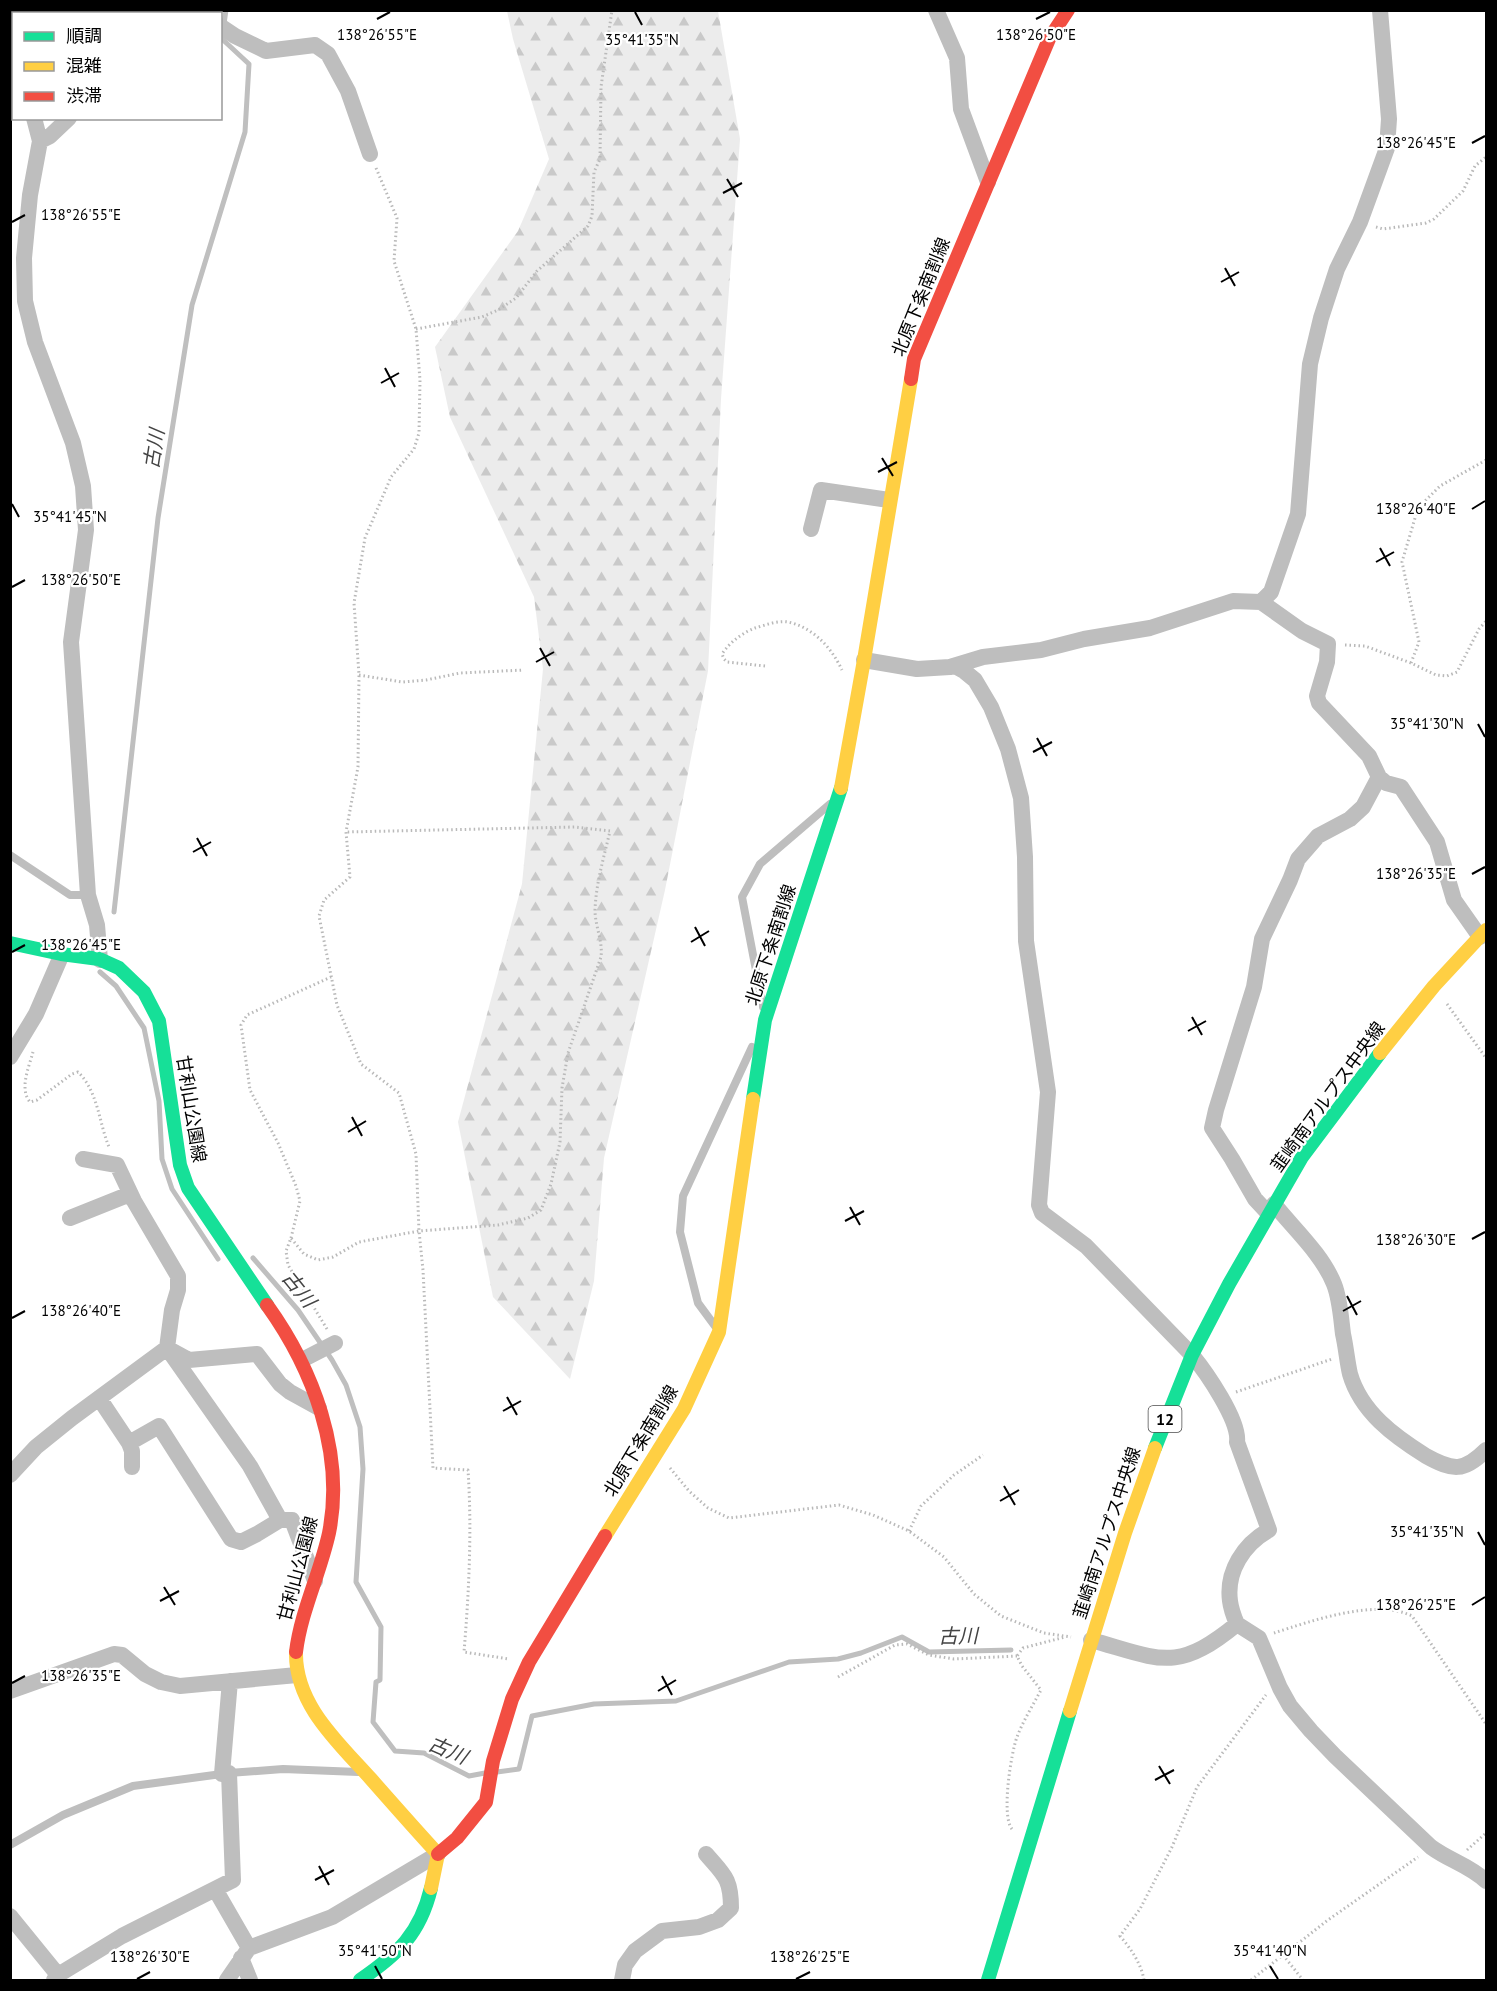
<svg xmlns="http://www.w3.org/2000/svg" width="1497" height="1991" viewBox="0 0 1497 1991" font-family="'PT Sans','Noto Sans JP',sans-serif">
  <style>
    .forest { fill: url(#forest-firs) }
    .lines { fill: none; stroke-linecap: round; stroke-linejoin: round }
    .stream { stroke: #bfbfbf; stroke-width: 5 }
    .path { stroke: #b9b9b9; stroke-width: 3; stroke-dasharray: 1.5 3; stroke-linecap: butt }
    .lane { stroke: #bebebe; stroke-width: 8 }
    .street { stroke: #bebebe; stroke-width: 16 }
    .fast { stroke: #16e098; stroke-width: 14 }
    .slow { stroke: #ffcf43; stroke-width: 14 }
    .jam { stroke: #f24e42; stroke-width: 14 }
    .ticks { fill: none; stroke: #000; stroke-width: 2 }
    .labels { text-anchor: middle; stroke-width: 4.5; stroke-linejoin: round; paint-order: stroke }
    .shield { fill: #fff; stroke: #4c4c4c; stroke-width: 1.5 }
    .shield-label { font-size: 16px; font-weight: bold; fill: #000 }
    .street-label { font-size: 18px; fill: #000; stroke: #fff }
    .water-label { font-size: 20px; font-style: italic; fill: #444; stroke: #fff }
    .ticks-label { font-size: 15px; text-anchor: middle; fill: #000; stroke: #fff; stroke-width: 4.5; stroke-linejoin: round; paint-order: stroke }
  </style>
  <defs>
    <pattern id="forest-firs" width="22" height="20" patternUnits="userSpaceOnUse" patternTransform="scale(1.5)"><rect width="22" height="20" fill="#ececec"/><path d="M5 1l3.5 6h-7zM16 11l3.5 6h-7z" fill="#c9c9c9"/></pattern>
  </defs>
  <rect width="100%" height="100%" fill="#fff"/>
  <path class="forest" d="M507,11H718L740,139L721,399L708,671L665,890L604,1158L594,1281L570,1379L493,1297L458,1122L522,884L543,669L534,597L450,417L435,347L518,231L549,159L513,39Z"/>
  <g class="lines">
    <path class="stream" d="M224,24L226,10
      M114,912L158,518L192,305L245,132L249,64L221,38L222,33
      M100,972L116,986L144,1028L159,1101L162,1159L172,1189L218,1259
      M253,1258L298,1310L332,1360L346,1385L360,1427L363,1469L356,1582L381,1627L380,1680L376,1682L373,1722L395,1751L424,1753L469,1776L485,1773
      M497,1772L519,1769L532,1716L594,1704L676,1701L789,1662L838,1659L861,1653L902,1637L929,1652L1011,1650"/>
    <path class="path" d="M376,168L397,218L394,261L416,329L420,380L419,433L414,449L391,477L365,538L354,603L359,675L358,767L346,832L350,877L324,900L319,916L337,1005L361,1064L399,1093L416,1154L419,1231L423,1270L433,1468L468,1470C472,1530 469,1592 464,1652L509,1659
      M1376,227L1383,229L1426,223L1434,219L1463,191L1475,166L1486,157
      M416,329L482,317L498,310L516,298L537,271L588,226L592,216L594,172L600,159L601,87L612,10
      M1345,645L1365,646L1411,663L1436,675L1447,676L1457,672L1479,629L1486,621
      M1411,663L1419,642L1402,562L1418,508L1440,486L1486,460
      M765,666L727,662L724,659L722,654C730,642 742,633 755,628C766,625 780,619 792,623C816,630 832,649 842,670
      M359,675L402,682L426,680L460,673L524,670
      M1447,1004L1486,1058
      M33,1052C29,1067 19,1089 30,1102L37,1100L72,1074L78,1072C98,1091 99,1123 109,1147
      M291,1238L300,1201L296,1186L278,1143L250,1090L241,1025L247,1015L331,977
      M327,1329L288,1265L286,1251L291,1238L304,1254L318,1260L333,1257L359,1242L419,1231L498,1225L528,1218L541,1210L551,1184L560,1142L562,1088L568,1053L601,957C603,941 595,926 595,910C596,883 604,857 610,831L575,827L346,832
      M1236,1392L1332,1359
      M670,1468L689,1491L708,1508L729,1518L839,1505L873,1515L909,1531L944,1557L974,1594L1001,1616L1044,1633L1071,1637
      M909,1531L921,1506L954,1475L983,1455
      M1274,1633C1311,1621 1376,1598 1412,1616L1486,1724
      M838,1677L895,1645L907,1644L929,1655L954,1659L1017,1656
      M1012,1829C1001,1816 1011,1753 1017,1737C1023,1721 1033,1705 1041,1690L1022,1666L1017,1656L1023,1648L1065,1637
      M1467,1850L1486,1833
      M1283,1955L1303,1980
      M1144,1980C1141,1963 1131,1949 1120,1936L1140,1909L1172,1847L1197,1787L1266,1695
      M1251,1980L1328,1920L1418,1857"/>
    <path class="lane" d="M10,855L70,895H88
      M763,1007L742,897L760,864L830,804
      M715,1326L698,1303L680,1232L683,1196L752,1047
      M10,1845L63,1815L133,1786L229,1773L283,1769L358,1772"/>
    <path class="street" d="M198,10L202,14
      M936,10L957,58L961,109L988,182
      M181,14L183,10
      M220,26L235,36L266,51L315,45L328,54L348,91L370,154
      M10,31L14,42
      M34,118L40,141L30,195L24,258L25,301L35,342L73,443L83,486L86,530L71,642L88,895L97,925L100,960
      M40,141L50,136L69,118
      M811,529L821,490L889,500
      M1261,602L1271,592L1298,514L1310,364L1321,318L1337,269L1360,222L1387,148L1389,119L1380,10
      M864,660L917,669L950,667L983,657L1041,650L1084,639L1150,628L1233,601L1261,602L1302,631L1328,644L1327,662L1317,696L1319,703L1369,756L1379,777L1386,783L1401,787L1437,842L1454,900L1480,937
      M955,666L964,671L975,680L991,707L1008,749L1021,798L1025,857L1026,941L1048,1092L1039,1205L1042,1213L1086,1246L1192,1355C1206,1372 1240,1421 1237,1442L1269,1530C1244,1544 1226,1571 1230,1601C1231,1609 1234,1617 1237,1624L1259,1638L1280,1688L1290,1706L1311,1731L1335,1756L1431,1847C1450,1861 1469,1865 1486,1881
      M10,1057L36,1014L62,954
      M83,1159L117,1165L134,1201L178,1276V1290L172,1310L167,1348L189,1360L257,1354L280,1384L290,1392L319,1408
      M1274,1204C1294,1229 1322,1254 1334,1284C1340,1299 1341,1318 1343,1334C1346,1347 1347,1361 1350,1374C1361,1412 1394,1436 1426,1456C1453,1471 1464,1472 1486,1450
      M1268,1213L1255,1199L1232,1159L1212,1128L1216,1110L1254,987L1262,939L1290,880L1298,859L1318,836L1350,819L1363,807L1379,777
      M70,1218L130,1194
      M302,1360L335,1343
      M99,1398L129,1443L159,1426L231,1539L241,1542L257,1534L280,1520
      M129,1443L132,1451V1467
      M10,1475L36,1447L72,1418L167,1348L250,1466L280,1520H292L315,1581
      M1091,1640C1160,1659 1176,1674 1237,1624
      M10,1691L114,1654L122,1655L145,1674L161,1682L180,1686L297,1675
      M222,1774L230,1681
      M215,1889L249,1948
      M10,1916L58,1975
      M241,1958L250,1980
      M54,1980L58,1975L122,1936L233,1880L229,1773
      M227,1980L249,1948L332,1917L438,1854
      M622,1980L625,1965L635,1951L662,1931L699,1927L718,1920L731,1908C731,1878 724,1875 706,1854"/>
    <path class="fast" d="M10,943L61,954L99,959L119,968L144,992L159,1021L180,1165L188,1188L267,1305
      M753,1099L765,1020L841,788
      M1155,1448L1192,1355L1229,1284L1302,1157L1380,1053
      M360,1980C398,1954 420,1934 431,1888
      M988,1980L1070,1711"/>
    <path class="slow" d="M841,788L864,660L911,379
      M1380,1053L1434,986L1486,930
      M605,1536L684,1409L719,1332L753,1099
      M296,1652C295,1705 339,1743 371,1779C393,1804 415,1829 438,1854L431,1888
      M1070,1711L1125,1533L1155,1448"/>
    <path class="jam" d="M911,379L914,359L1049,39L1068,10
      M267,1305C313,1369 345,1453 329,1533C320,1574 301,1611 296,1652
      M438,1854L457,1838L486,1802L493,1761L512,1699L529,1662L605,1536"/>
  </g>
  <path class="ticks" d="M635,12L642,25M377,19L390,12M1036,19L1050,12M1472,143L1485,136M727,179L738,197M723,193L742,183M12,222L25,215M1225,268L1235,286M1221,282L1239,272M385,368L395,387M381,383L399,373M882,458L893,476M878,472L897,462M12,504L19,517M1472,509L1485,501M1380,548L1390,566M1376,562L1394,552M12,587L25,580M540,648L550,666M536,662L554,652M1478,724L1485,737M1037,738L1047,756M1033,752L1052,742M197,838L207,856M193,852L211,842M1472,874L1485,867M695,927L705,946M691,942L709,931M12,952L25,945M1192,1017L1202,1035M1188,1031L1206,1021M352,1117L362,1136M348,1132L366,1121M850,1207L860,1225M845,1221L864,1211M1472,1239L1485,1232M1347,1296L1357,1315M1343,1311L1361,1301M12,1318L25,1311M507,1397L517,1415M503,1411L521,1401M1004,1486L1015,1505M1000,1501L1019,1490M1478,1532L1485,1545M164,1587L175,1605M160,1601L179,1591M1472,1605L1485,1597M662,1676L672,1695M12,1683L25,1676M658,1691L676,1680M1159,1766L1170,1784M1155,1780L1174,1770M319,1866L329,1885M315,1880L334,1870M375,1966L382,1979M1270,1966L1278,1979M137,1979L150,1972M796,1979L810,1972"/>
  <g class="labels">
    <rect class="shield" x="1148.5" y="1406" width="33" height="26" rx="4.5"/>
    <g class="shield-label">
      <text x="1165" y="1425">12</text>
    </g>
    <g class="street-label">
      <text transform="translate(921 297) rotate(-68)" y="6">北原下条南割線</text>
      <text transform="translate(771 945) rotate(-72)" y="6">北原下条南割線</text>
      <text transform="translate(1328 1097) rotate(-54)" y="6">韮崎南アルプス中央線</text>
      <text transform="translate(191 1109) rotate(81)" y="6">甘利山公園線</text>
      <text transform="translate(641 1441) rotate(-59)" y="6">北原下条南割線</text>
      <text transform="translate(1107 1533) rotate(-72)" y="6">韮崎南アルプス中央線</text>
      <text transform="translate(298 1569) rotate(-75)" y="6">甘利山公園線</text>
    </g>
    <g class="water-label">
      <text transform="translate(154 449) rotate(-81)" y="7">古川</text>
      <text transform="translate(299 1289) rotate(51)" y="7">古川</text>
      <text transform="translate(958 1636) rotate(-1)" y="7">古川</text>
      <text transform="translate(448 1750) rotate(23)" y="7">古川</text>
    </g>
  </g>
  <g class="ticks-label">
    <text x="377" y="40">138°26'55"E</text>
    <text x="1036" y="40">138°26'50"E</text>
    <text x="642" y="45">35°41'35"N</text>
    <text x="1416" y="148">138°26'45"E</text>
    <text x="81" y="220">138°26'55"E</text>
    <text x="1416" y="514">138°26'40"E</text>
    <text x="70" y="522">35°41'45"N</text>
    <text x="81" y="585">138°26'50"E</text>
    <text x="1427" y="729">35°41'30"N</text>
    <text x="1416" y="879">138°26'35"E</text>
    <text x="81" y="950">138°26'45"E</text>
    <text x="1416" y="1245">138°26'30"E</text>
    <text x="81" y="1316">138°26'40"E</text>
    <text x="1427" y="1537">35°41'35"N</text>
    <text x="1416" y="1610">138°26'25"E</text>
    <text x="81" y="1681">138°26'35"E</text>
    <text x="375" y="1956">35°41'50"N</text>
    <text x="1270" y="1956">35°41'40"N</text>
    <text x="150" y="1962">138°26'30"E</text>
    <text x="810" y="1962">138°26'25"E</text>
  </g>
  <rect width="1497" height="1991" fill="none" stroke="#000000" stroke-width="24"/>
  <rect x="12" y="12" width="210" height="108" fill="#ffffff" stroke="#999999" stroke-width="1.5"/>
  <rect x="24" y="32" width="30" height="9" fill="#16e098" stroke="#999999" stroke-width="1.5"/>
  <text x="66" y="42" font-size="18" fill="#000000">順調</text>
  <rect x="24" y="62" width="30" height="9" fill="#ffcf43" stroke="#999999" stroke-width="1.5"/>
  <text x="66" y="72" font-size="18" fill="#000000">混雑</text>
  <rect x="24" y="92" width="30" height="9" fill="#f24e42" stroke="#999999" stroke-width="1.5"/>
  <text x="66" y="102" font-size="18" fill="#000000">渋滞</text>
</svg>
